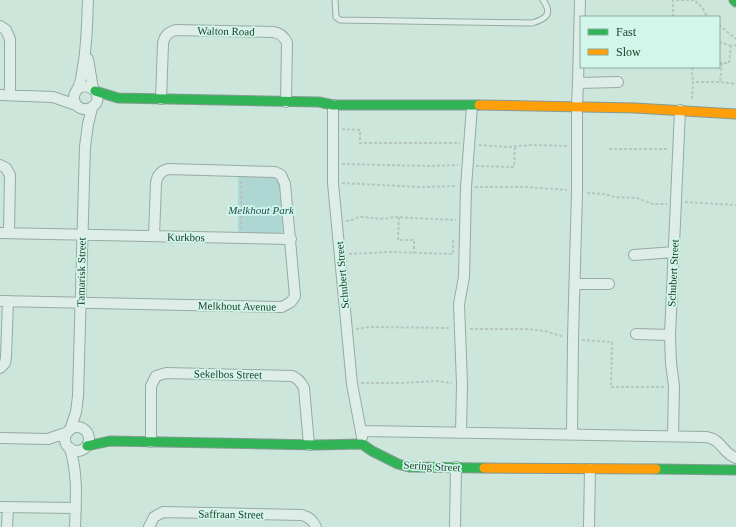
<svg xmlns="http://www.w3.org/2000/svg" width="736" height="527" viewBox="0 0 736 527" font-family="'Times New Roman',serif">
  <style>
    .green { fill: #aed7d4 }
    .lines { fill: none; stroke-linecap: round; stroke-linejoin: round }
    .lane-casing { stroke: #96aba1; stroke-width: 7 }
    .street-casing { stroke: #96aba1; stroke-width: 12 }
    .fast-casing { stroke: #869a91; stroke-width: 11 }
    .slow-casing { stroke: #869a91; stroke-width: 11 }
    .path { stroke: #b6c6bf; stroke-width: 2; stroke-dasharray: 3 2; stroke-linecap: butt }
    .lane { stroke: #dfede8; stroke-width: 5 }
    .street { stroke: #dfede8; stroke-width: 10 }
    .fast { stroke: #30b455; stroke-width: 9 }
    .slow { stroke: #ff9f0a; stroke-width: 9 }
    .labels { text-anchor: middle; stroke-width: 3.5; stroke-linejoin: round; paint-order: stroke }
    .street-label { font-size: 11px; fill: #1d3a29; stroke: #d2f7ea }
    .park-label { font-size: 11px; font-style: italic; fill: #234d57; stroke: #d2f7ea }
  </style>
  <rect width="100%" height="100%" fill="#cce6dc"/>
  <path class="green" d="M250,173L271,174L281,180L284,230L279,235H238V176Z"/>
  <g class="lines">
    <g class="lane-casing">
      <path id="lane" d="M335,0L336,17L340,20L532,23C546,19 553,14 543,0"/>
    </g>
    <g class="street-casing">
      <path id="street" d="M0,26L6,30L10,39V95
        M88,59L93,89
        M578,83L618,82
        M78,88C93,81 105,99 92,107C85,112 75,108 74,99C73,94 76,92 78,88C81,83 82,73 83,67C87,45 87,23 88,0
        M0,95L53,97L76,105
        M161,99L163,44C164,36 168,32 176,30L273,32C280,33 284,36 287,43L286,102
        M333,105V183L352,384L362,437
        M0,165L6,168L10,175L9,233
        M0,233L291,239
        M634,255L674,252
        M575,284H609
        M0,301L282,307L291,302L295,296L285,184L281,175L275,172L168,169C161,171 157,175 156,183L154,236
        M636,334L670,335
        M0,368L5,363L6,357L8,301
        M65 439a12 12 0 1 1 24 0a12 12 0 1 1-24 0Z
        M70,430L76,412L78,396L85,147L88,124L92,108
        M361,431L706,437C722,439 722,453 736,458
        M461,433L462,384L459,304L464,277L466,187L472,106
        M572,434L573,338L577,192V106L578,83L580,0
        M673,436L674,386L671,363L670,335L680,110
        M0,438L48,439L68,432
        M151,442V386L156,376L166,373L292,376C298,378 301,382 304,388L309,445
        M70,448C78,475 76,499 75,527
        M0,507L76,508
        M7,527L8,507
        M149,527L154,517L163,512L302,515C309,517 313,520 316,527
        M455,527L456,467
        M589,527L590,469"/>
    </g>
    <g class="fast-casing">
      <path id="fast" d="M734,0L736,2
        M95,91L118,98L319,102L333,105H479
        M87,446L110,441L316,445L362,444L372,451L398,464L409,467L484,468
        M656,469L736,470"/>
    </g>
    <g class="slow-casing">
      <path id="slow" d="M479,105L635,108L736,114
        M484,468L656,469"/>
    </g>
    <path class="path" d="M673,17V0H694L702,7L707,17
      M719,25L736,39
      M719,42L731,46
      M719,63H729L731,46L736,45
      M722,63L720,82L736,84
      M693,67L692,72L693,82
      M692,99L693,82H720
      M342,129L360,130V143H460
      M479,145L508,147L532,145L568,146
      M609,149H669
      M342,164L429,166L458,165
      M476,166L514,167L515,146
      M342,183L421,187L457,186
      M475,187H525L567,190
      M587,193L604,194L615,197L637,198L653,204H667
      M685,202L736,205
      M399,217L398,240H414V253
      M346,221C352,221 356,217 361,217C373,217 381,221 393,217L456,220
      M241,229V181
      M349,254L391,252L453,254V241L456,240
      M356,329L369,327L451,328
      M470,329H526L545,331L564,337
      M582,340L612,342L611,387H665
      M361,383H402L436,381L452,383"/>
    <use href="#lane" class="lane"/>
    <use href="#street" class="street"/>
    <use href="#fast" class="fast"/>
    <use href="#slow" class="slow"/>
  </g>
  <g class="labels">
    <g class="street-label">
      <text transform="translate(226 31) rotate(1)" y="4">Walton Road</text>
      <text transform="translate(186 237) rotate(1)" y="4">Kurkbos</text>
      <text transform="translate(81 272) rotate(-89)" y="4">Tamarisk Street</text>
      <text transform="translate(673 273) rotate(-87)" y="4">Schubert Street</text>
      <text transform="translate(342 275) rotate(-95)" y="4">Schubert Street</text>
      <text transform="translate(237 306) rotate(1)" y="4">Melkhout Avenue</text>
      <text transform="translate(228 374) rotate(1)" y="4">Sekelbos Street</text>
      <text transform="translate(432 466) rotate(3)" y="4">Sering Street</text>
      <text transform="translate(231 514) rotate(1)" y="4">Saffraan Street</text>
    </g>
    <g class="park-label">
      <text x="261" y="214">Melkhout Park</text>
    </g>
  </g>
  <rect x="580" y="16" width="140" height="52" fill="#d2f7ea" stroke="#8aab9d"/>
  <rect x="588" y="29" width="20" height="6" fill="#30b455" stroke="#8aab9d"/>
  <text x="616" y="36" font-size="12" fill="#1d3a29">Fast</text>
  <rect x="588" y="49" width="20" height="6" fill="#ff9f0a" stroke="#8aab9d"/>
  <text x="616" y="56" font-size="12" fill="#1d3a29">Slow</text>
</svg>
